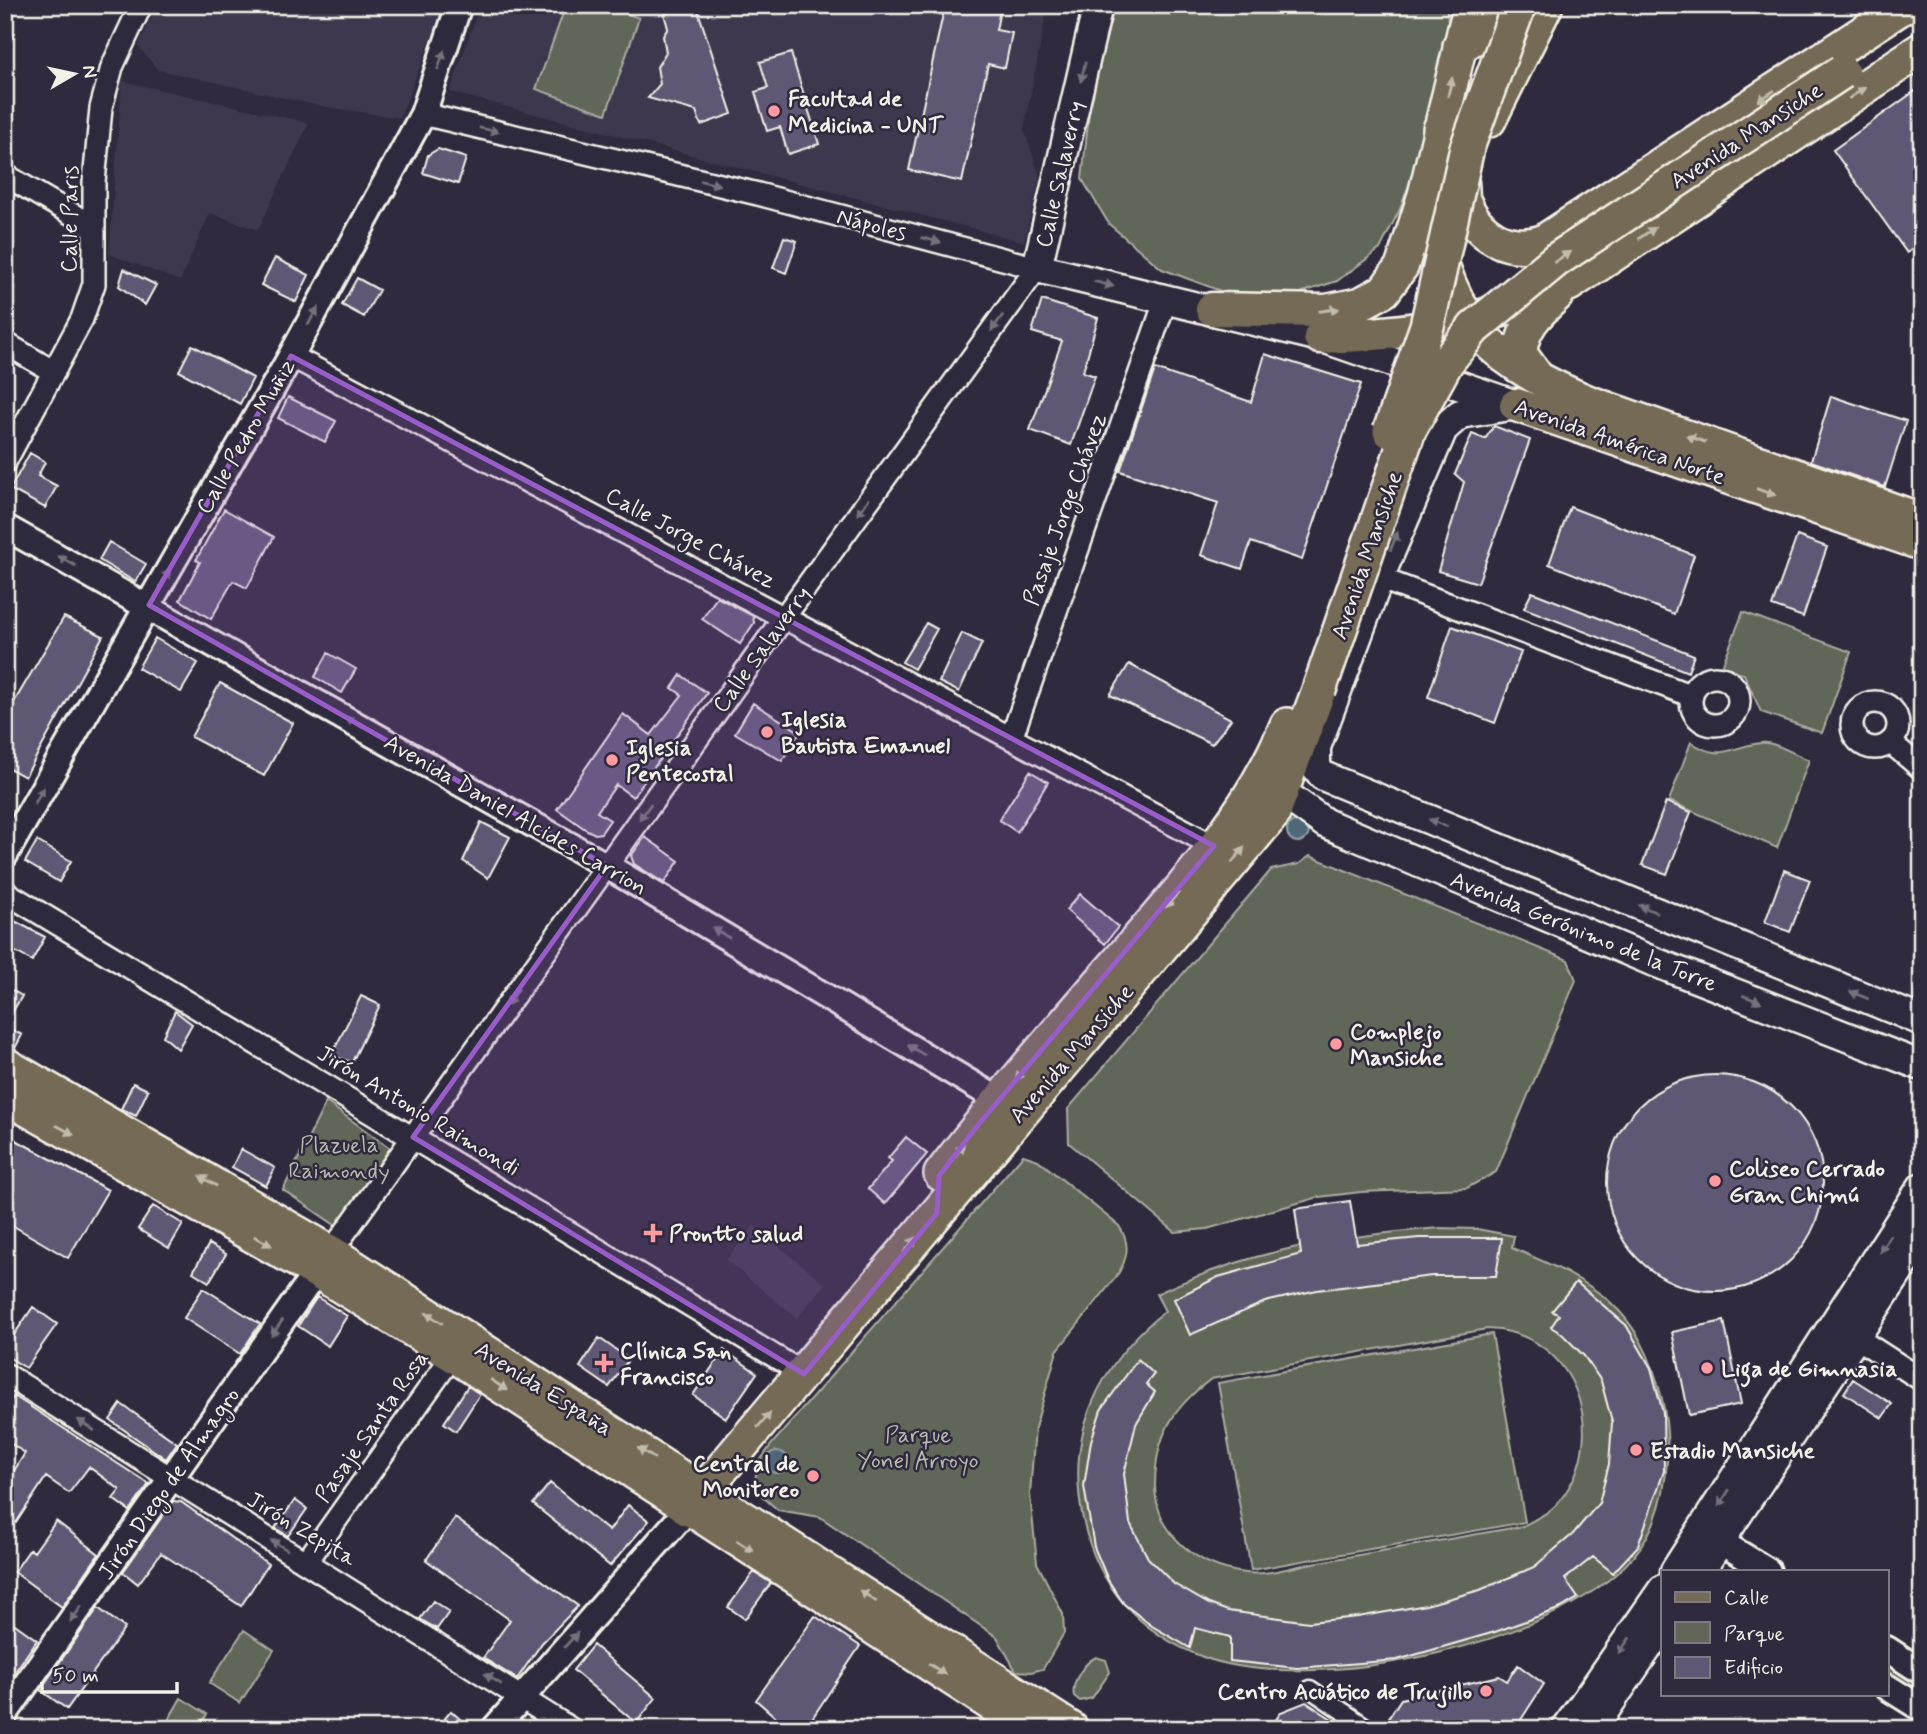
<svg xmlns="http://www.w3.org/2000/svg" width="1927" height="1734" viewBox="0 0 1927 1734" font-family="Mynerve,sans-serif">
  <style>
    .built { fill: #3d384e }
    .green { fill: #616659; stroke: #aaaca0; stroke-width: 2; fill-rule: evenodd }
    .water { fill: #4f6879; stroke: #919fa5; stroke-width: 2 }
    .building { fill: #5e5875; stroke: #f4f1e8; stroke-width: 2 }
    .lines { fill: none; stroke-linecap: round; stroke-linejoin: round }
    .pedestrian-casing { stroke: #f4f1e8; stroke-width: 21 }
    .minor-casing { stroke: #f4f1e8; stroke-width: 26 }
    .tertiary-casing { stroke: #f4f1e8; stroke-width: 30 }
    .secondary-casing { stroke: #f4f1e8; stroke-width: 33 }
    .primary-casing { stroke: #f4f1e8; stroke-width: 37 }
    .trunk-casing { stroke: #f4f1e8; stroke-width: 38 }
    .pedestrian { stroke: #2f2a3d; stroke-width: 16 }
    .minor { stroke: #2f2a3d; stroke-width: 21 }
    .tertiary { stroke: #2f2a3d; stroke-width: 24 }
    .secondary { stroke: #2f2a3d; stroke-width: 28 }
    .primary { stroke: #756a55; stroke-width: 32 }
    .trunk { stroke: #756a55; stroke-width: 33 }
    .trunk-bridge-casing { stroke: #f4f1e8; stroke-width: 38; stroke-linecap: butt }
    .trunk-bridge { stroke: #756a55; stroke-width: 33 }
    .oneway { fill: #747079 }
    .oneway2 { fill: #c1bbad }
    .marked { fill: #995dc9; fill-opacity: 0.2; stroke: #995dc9; stroke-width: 5; stroke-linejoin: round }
    .poi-dot { fill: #ff9aa2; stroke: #2f2a3d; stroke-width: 2.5 }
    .labels { text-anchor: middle; stroke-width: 5; stroke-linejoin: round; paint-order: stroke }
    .poi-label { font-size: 23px; font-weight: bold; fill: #f4f1e8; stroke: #2f2a3d; text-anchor: start }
    .street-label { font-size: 23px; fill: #f4f1e8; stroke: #2f2a3d }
    .park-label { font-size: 23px; fill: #b9b9af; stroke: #2f2a3d }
  </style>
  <rect width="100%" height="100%" fill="#2f2a3d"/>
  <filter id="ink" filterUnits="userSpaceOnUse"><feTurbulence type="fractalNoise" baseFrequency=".0143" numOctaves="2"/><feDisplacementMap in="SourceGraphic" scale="14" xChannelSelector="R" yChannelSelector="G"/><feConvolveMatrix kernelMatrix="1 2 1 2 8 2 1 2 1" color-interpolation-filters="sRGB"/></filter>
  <g filter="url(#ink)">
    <path class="built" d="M157,5H444L400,118L326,107L158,70L138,46Z
      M480,5H1048L1024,129L1040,177L1024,242L450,92Z
      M122,81L309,123L258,230L210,213L180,281L109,254Z
      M754,1226L825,1284L797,1318L726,1260Z"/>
    <path class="green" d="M566,5H604L639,18L606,114L536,89Z
      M1115,5H1446L1451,45L1430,127L1400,209L1380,249L1337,281L1294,295L1226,293L1162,269L1109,224L1082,179L1091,94Z
      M1743,612L1851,652L1822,733L1761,712L1744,674L1721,669Z
      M1691,742C1721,763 1731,746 1761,743C1774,741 1796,755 1809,760L1777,848L1669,801Z
      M1310,856L1568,960L1576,980L1496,1172L1467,1188L1361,1192L1319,1197L1207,1229L1175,1232L1069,1143L1068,1109L1271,870L1299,864Z
      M326,1102L390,1148L338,1227L283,1190Z
      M1023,1155L1038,1160L1119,1226C1131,1244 1128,1259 1116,1277L1057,1351L1035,1428L1030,1494L1037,1563L1063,1614L1064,1633L1043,1669L1031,1672L1016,1671L997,1637L820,1517L778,1510L762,1496L755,1483L757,1465L771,1445Z
      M1440,1228L1477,1229L1514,1236L1512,1248C1596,1283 1639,1306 1662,1399C1673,1445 1668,1508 1640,1548C1572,1644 1310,1697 1203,1657C1139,1633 1097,1586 1083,1519C1065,1434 1099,1363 1165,1311L1156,1294C1250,1250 1338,1236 1440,1228ZM1487,1329C1578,1331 1614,1442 1555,1506C1548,1514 1533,1520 1523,1526C1455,1538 1387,1550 1319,1562C1297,1565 1268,1576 1246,1573C1199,1568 1156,1535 1155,1486C1155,1437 1172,1408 1211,1379Z
      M1492,1334L1525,1522L1251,1570L1218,1383Z
      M244,1630L274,1650L240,1703L209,1683Z
      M1096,1657L1106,1660L1110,1672L1092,1698L1080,1701L1074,1696C1071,1682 1084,1663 1096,1657Z
      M1887,1660L1922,1682V1703L1887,1680Z
      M181,1698L207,1714L199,1729H163Z"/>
    <path class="water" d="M1287 831a11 11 0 1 1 22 0a11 11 0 1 1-22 0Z
      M766 1462a11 11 0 1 1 22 0a11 11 0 1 1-22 0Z"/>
    <path class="building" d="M691,5H696L732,114L701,125L696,111L648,98L660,84L657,67L666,52L663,36L668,28L664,14Z
      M945,5H1001L996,30L1012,33L1005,68L988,64L962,182L909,170Z
      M791,53L819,144L788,154L780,127L767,131L755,92L768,88L760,62Z
      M1922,86V242L1907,253L1833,150Z
      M438,149L466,158L458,184L423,173L428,155Z
      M784,237L797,241L786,273L773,268Z
      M275,258L309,275L296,302L261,285Z
      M124,269L156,285L145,305L119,286Z
      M357,278L379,290L364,317L342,305Z
      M1042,300L1098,318L1083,372L1095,376L1071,445L1030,430L1062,341L1032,332Z
      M192,345L253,378L240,404L179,371Z
      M1265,354L1361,384L1302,560L1251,542L1242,569L1201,555L1218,503L1120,471L1155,369L1251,402Z
      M1831,396L1906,421L1885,487L1811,461Z
      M288,397L336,421L325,442L278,418Z
      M1494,426L1530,440L1478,583L1438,571L1464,482L1455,474L1472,434L1485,439Z
      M30,453L45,462L38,476L57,486L45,508L10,489Z
      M1570,507L1694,555L1674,614L1549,564Z
      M224,509L274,537L247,588L233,581L211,619L180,600L200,562L196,560Z
      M1797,536L1827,547L1803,617L1772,606Z
      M109,542L146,564L135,582L99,560Z
      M1532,592L1694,655L1688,672L1524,608Z
      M717,597L753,616L754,623L740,644L702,619Z
      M64,617L103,636L25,777L5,766V706L10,709Z
      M926,623L937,629L914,669L902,662Z
      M1452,626L1521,652L1495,723L1428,697Z
      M962,633L982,643L959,692L939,682Z
      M155,638L198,663L181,692L138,668Z
      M328,653L356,669L342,693L315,677Z
      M1129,664L1231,719L1212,744L1110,695Z
      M681,675L707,693L633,797L616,785L597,812L610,820L601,833L595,834L585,829L557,809L623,714L651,735L682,695L672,688Z
      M220,683L293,723L264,776L191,737Z
      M753,703L800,732L782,761L735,733Z
      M1030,771L1048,782L1017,832L999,820Z
      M1666,802L1691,812L1667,874L1642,865Z
      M481,822L510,837L488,878L463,861Z
      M645,837L679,861L664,883L634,864L631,856Z
      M37,841L71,861L59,882L25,862Z
      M1784,870L1810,880L1790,932L1765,922Z
      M1080,894L1118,927L1105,944L1066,910Z
      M5,916L45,937L32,961L5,946Z
      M5,986L22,996L5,1024Z
      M361,996L380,1005L352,1062L331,1056Z
      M175,1011L192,1024L178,1049L163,1036Z
      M5,1026L22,1035L15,1048L5,1046Z
      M1607 1183a108 108 0 1 1 216 0a108 108 0 1 1-216 0Z
      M133,1083L148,1090L136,1116L121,1109Z
      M5,1134L108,1190L68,1258L5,1221Z
      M906,1137L927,1154L885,1204L868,1189L892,1161L888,1158Z
      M241,1149L275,1168L266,1186L232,1167Z
      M1350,1201L1357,1244L1419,1238H1502L1496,1276H1432L1317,1290L1265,1302L1190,1335L1174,1299L1218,1277L1301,1254L1295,1209Z
      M153,1206L183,1224L169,1248L138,1229Z
      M209,1244L226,1254L209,1282L193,1272Z
      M1576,1282L1626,1325L1651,1368L1663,1413L1664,1471L1638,1546L1613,1573L1593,1557L1565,1579L1578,1598L1561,1608L1495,1632L1397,1660L1297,1668L1230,1661V1637L1195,1628L1190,1648L1152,1626L1124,1604L1108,1580L1094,1547L1084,1486L1091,1441L1101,1410L1138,1359L1154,1374L1146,1384L1155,1392L1136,1424L1124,1474L1130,1523L1148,1558L1174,1584L1209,1604L1228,1611L1309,1622L1358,1617L1426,1605L1480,1590L1534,1567L1573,1534L1599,1503L1609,1464L1612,1422L1601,1381L1584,1356L1562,1334L1551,1327L1559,1315L1552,1311Z
      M203,1288L260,1324L240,1354L184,1318Z
      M317,1297L347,1316L328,1346L298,1326Z
      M33,1307L57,1324L26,1368L5,1355V1348Z
      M1724,1321L1741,1404L1689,1415L1672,1332Z
      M599,1338L629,1359L609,1387L580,1367Z
      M724,1350L757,1373L726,1418L693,1395Z
      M1853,1379L1892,1404L1882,1418L1844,1393Z
      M468,1386L480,1394L456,1431L444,1423Z
      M14,1396L149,1484L130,1511L113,1499L120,1490L89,1467L69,1493L46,1477L16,1523L5,1516V1485L25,1453L5,1440V1409Z
      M121,1404L177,1443L166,1459L110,1420Z
      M550,1483L609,1531L628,1505L649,1521L610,1566L533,1504Z
      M295,1500L307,1509L288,1536L275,1528Z
      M173,1501L181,1502L268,1564L241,1606L161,1553L138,1584L123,1572Z
      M455,1518L578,1606L542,1643L517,1679L483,1658L510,1620L426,1560Z
      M56,1521L99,1554L62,1607L14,1572L30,1549L34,1552Z
      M754,1572L771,1583L745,1619L728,1607Z
      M433,1601L449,1612L437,1629L420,1619Z
      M98,1608L125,1628L67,1709L40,1690Z
      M815,1616L860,1646L805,1729H789L756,1700Z
      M5,1617L37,1640L5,1686Z
      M593,1645L656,1698L636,1723L573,1670Z
      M1518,1665L1544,1684L1515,1729H1396L1386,1722L1401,1699L1499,1676L1507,1681Z
      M1306,1702L1347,1729H1270L1281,1712Z
      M451,1711L471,1729H436Z"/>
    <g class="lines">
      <g class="pedestrian-casing">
        <path id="pedestrian" d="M1310,1689L1369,1729"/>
      </g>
      <g class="minor-casing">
        <path id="minor" d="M5,175L94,227
          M5,343L54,372
          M291,356L1214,846
          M5,462L82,319L94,284V182L101,108L112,67L141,5
          M1379,578L1692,696
          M1691 701a24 24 0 1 1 48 0a24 24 0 1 1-48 0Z
          M1852 725a23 23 0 1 1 46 0a23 23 0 1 1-46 0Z
          M1012,736L1166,299
          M1890,742L1922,769
          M5,892L804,1374
          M331,1252L785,616L1037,268L758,194L423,114
          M1843,1329L1922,1380
          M5,1374L571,1729
          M307,1561L453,1355"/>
      </g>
      <g class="tertiary-casing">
        <path id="tertiary" d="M5,527L607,866L1014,1109
          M5,855L291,356L423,114L459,5
          M1703,1531L1768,1571
          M1887,1649L1922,1672
          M1887,1687L1922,1709
          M5,1714L326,1258
          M494,1729L688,1509"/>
      </g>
      <g class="secondary-casing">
        <path id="secondary" d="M1098,5L1037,268L1320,337L1510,403
          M1516,405L1460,414L1443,429L1379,578L1316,747V767L1323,776L1922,1021
          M1272,774L1283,793L1325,823L1652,961L1922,1066
          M1675,1571L1922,1187
          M1700,1571L1922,1237
          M1566,1729L1663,1589
          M1592,1729L1663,1625"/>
      </g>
      <g class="primary-casing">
        <path id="primary" d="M1425,193C1448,312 1474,355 1589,402L1922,520
          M1212,309L1326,311L1360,304L1384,291L1402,266L1425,193L1470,5
          M1320,337C1412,334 1485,323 1569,284
          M1538,378L1520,353C1523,326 1538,313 1557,295
          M1516,405L1922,544
          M5,1064L331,1252L1072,1729
          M5,1097L317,1272L453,1355L1029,1729"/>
      </g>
      <g class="trunk-casing">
        <path id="trunk" d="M1460,46L1529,5
          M1489,120L1546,5
          M1440,129C1447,146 1455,163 1461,180C1463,187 1461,195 1464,202C1478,236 1508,253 1543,242L1905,5
          M1569,284L1922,49
          M941,1174C997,1101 1057,1032 1118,962C1181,890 1250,815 1287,725
          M688,1509L1273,814L1319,690"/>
      </g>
      <use href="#pedestrian" class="pedestrian"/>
      <use href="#minor" class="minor"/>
      <use href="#tertiary" class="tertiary"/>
      <use href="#secondary" class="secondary"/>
      <use href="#primary" class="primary"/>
      <use href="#trunk" class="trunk"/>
      <g class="trunk-bridge-casing">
        <path id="trunk-bridge" d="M1390,431L1427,326L1467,148L1519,5
          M1319,690L1409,430L1446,363L1474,328L1556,260L1842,72"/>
      </g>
      <use href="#trunk-bridge" class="trunk-bridge"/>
    </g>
    <defs><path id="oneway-solid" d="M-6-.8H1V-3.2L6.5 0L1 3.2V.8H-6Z" transform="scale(1.75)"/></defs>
    <g class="oneway">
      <use href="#oneway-solid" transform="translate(441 60) rotate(-72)"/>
      <use href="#oneway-solid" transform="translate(1083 72) rotate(103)"/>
      <use href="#oneway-solid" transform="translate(489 130) rotate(13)"/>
      <use href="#oneway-solid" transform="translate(710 183) rotate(13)"/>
      <use href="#oneway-solid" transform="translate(931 240) rotate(15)"/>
      <use href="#oneway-solid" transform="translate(1104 284) rotate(14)"/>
      <use href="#oneway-solid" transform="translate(313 316) rotate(-61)"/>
      <use href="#oneway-solid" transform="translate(997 323) rotate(126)"/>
      <use href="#oneway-solid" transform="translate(863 507) rotate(126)"/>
      <use href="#oneway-solid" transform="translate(1394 541) rotate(-68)"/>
      <use href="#oneway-solid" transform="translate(67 561) rotate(-151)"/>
      <use href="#oneway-solid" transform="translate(165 578) rotate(-60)"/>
      <use href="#oneway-solid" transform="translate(354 722) rotate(-150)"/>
      <use href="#oneway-solid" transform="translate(39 796) rotate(-60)"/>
      <use href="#oneway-solid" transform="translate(645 812) rotate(125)"/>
      <use href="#oneway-solid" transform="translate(1438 823) rotate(-158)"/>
      <use href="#oneway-solid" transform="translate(1648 909) rotate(-157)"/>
      <use href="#oneway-solid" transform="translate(721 933) rotate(-149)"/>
      <use href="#oneway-solid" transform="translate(1859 995) rotate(-158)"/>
      <use href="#oneway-solid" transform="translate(513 997) rotate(126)"/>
      <use href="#oneway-solid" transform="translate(1752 999) rotate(21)"/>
      <use href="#oneway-solid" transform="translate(916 1050) rotate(-149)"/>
      <use href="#oneway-solid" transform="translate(1885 1244) rotate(122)"/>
      <use href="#oneway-solid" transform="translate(277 1328) rotate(125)"/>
      <use href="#oneway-solid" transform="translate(86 1425) rotate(-147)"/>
      <use href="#oneway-solid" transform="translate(1724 1498) rotate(123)"/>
      <use href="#oneway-solid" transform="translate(279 1545) rotate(-149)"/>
      <use href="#oneway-solid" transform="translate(76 1614) rotate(125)"/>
      <use href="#oneway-solid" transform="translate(571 1640) rotate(-48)"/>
      <use href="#oneway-solid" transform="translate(1624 1646) rotate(125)"/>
      <use href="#oneway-solid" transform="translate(493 1679) rotate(-148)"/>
    </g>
    <g class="oneway2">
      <use href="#oneway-solid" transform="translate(1450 87) rotate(-77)"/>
      <use href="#oneway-solid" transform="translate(1857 93) rotate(-34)"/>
      <use href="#oneway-solid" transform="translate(1766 96) rotate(147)"/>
      <use href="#oneway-solid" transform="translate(1647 233) rotate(-34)"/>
      <use href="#oneway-solid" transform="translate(1562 257) rotate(-34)"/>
      <use href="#oneway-solid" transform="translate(1329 310) rotate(-8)"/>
      <use href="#oneway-solid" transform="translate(1696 439) rotate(-161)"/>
      <use href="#oneway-solid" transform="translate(1766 492) rotate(19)"/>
      <use href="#oneway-solid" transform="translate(1238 855) rotate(-50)"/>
      <use href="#oneway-solid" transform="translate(1172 900) rotate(131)"/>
      <use href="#oneway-solid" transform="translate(1022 1072) rotate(130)"/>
      <use href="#oneway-solid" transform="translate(65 1130) rotate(29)"/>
      <use href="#oneway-solid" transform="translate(958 1152) rotate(-53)"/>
      <use href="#oneway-solid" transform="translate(208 1181) rotate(-150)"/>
      <use href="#oneway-solid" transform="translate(263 1241) rotate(29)"/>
      <use href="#oneway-solid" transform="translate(910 1245) rotate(-51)"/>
      <use href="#oneway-solid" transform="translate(434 1318) rotate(-148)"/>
      <use href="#oneway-solid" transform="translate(499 1385) rotate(33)"/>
      <use href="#oneway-solid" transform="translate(764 1420) rotate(-49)"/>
      <use href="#oneway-solid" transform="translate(646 1453) rotate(-148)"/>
      <use href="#oneway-solid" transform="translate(745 1546) rotate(33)"/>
      <use href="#oneway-solid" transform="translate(868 1596) rotate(-147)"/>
      <use href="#oneway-solid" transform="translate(937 1669) rotate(33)"/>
    </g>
  </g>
  <path class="marked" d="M291,356L1214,846L978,1125L939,1176L937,1213L804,1374L413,1137L607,866L149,605Z"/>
  <g class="poi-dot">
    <circle cx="774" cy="111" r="7"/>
    <circle cx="767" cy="732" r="7"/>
    <circle cx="612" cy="760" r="7"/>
    <circle cx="1336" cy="1044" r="7"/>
    <circle cx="1715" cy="1181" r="7"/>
    <path d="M649.5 1222.5h7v7h7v7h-7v7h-7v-7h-7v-7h7z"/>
    <path d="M600.5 1352.5h7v7h7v7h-7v7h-7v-7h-7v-7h7z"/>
    <circle cx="1707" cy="1368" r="7"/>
    <circle cx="1636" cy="1450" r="7"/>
    <circle cx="813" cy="1476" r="7"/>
    <circle cx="1486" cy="1691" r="7"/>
  </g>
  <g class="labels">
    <g class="poi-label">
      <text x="788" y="106">Facultad de<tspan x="788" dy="26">Medicina - UNT</tspan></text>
      <text x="781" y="727">Iglesia<tspan x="781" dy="26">Bautista Emanuel</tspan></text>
      <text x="626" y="755">Iglesia<tspan x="626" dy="26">Pentecostal</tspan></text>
      <text x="1350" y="1039">Complejo<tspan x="1350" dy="26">Mansiche</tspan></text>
      <text x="1729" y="1176">Coliseo Cerrado<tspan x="1729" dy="26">Gran Chimú</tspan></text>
      <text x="669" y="1241">Prontto salud</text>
      <text x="620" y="1358">Clínica San<tspan x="620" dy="26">Francisco</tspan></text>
      <text x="1721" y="1376">Liga de Gimnasia</text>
      <text x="1650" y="1458">Estadio Mansiche</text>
      <text x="799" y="1471" text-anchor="end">Central de<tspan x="799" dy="26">Monitoreo</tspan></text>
      <text x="1472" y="1699" text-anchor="end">Centro Acuático de Trujillo</text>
    </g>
    <g class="street-label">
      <text transform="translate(1746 135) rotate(-33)" y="8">Avenida Mansiche</text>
      <text transform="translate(1059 174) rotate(-77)" y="8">Calle Salaverry</text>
      <text transform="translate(69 219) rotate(-89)" y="8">Calle Paris</text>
      <text transform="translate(872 224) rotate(15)" y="8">Nápoles</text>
      <text transform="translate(245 436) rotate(-60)" y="8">Calle Pedro Muñiz</text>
      <text transform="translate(1620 441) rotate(19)" y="8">Avenida América Norte</text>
      <text transform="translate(1064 509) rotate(-70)" y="8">Pasaje Jorge Chávez</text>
      <text transform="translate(691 537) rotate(28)" y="8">Calle Jorge Chávez</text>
      <text transform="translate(1366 555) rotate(-71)" y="8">Avenida Mansiche</text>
      <text transform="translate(761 649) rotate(-54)" y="8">Calle Salaverry</text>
      <text transform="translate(516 814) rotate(30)" y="8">Avenida Daniel Alcides Carrion</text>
      <text transform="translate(1584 931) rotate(22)" y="8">Avenida Gerónimo de la Torre</text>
      <text transform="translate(1071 1053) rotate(-49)" y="8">Avenida Mansiche</text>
      <text transform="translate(419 1110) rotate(31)" y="8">Jirón Antonio Raimondi</text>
      <text transform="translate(544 1388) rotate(32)" y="8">Avenida España</text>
      <text transform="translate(371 1426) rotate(-55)" y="8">Pasaje Santa Rosa</text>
      <text transform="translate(168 1483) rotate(-55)" y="8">Jirón Diego de Almagro</text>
      <text transform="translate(302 1528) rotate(31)" y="8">Jirón Zepita</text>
    </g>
    <g class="park-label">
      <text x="339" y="1152">Plazuela<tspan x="339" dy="26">Raimondy</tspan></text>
      <text x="918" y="1442">Parque<tspan x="918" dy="26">Yonel Arroyo</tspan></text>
    </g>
  </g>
  <rect width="1927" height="1734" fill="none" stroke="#2f2a3d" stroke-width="28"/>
  <rect x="14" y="14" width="1899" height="1706" fill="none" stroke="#f4f1e8" stroke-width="2.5" filter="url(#ink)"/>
  <rect x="1661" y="1570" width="228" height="126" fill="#2f2a3d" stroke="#7e7a81" stroke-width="2"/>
  <rect x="1675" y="1592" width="35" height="10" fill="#756a55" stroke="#7e7a81" stroke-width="2"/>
  <text x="1724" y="1604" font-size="21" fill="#f4f1e8">Calle</text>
  <rect x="1675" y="1622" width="35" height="21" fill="#616659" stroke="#7e7a81" stroke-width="2"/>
  <text x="1724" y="1640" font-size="21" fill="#f4f1e8">Parque</text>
  <rect x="1675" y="1657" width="35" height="21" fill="#5e5875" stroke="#7e7a81" stroke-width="2"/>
  <text x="1724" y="1674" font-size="21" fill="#f4f1e8">Edificio</text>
  <g transform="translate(74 74) rotate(81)" stroke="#2f2a3d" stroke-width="5" paint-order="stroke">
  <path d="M0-5L12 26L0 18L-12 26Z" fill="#f4f1e8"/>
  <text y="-10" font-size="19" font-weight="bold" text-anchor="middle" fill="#f4f1e8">N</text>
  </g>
  <path d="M42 1682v10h135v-10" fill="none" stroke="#f4f1e8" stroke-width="3.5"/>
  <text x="52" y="1682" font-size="21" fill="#f4f1e8" stroke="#2f2a3d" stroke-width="5" paint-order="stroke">50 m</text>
</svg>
